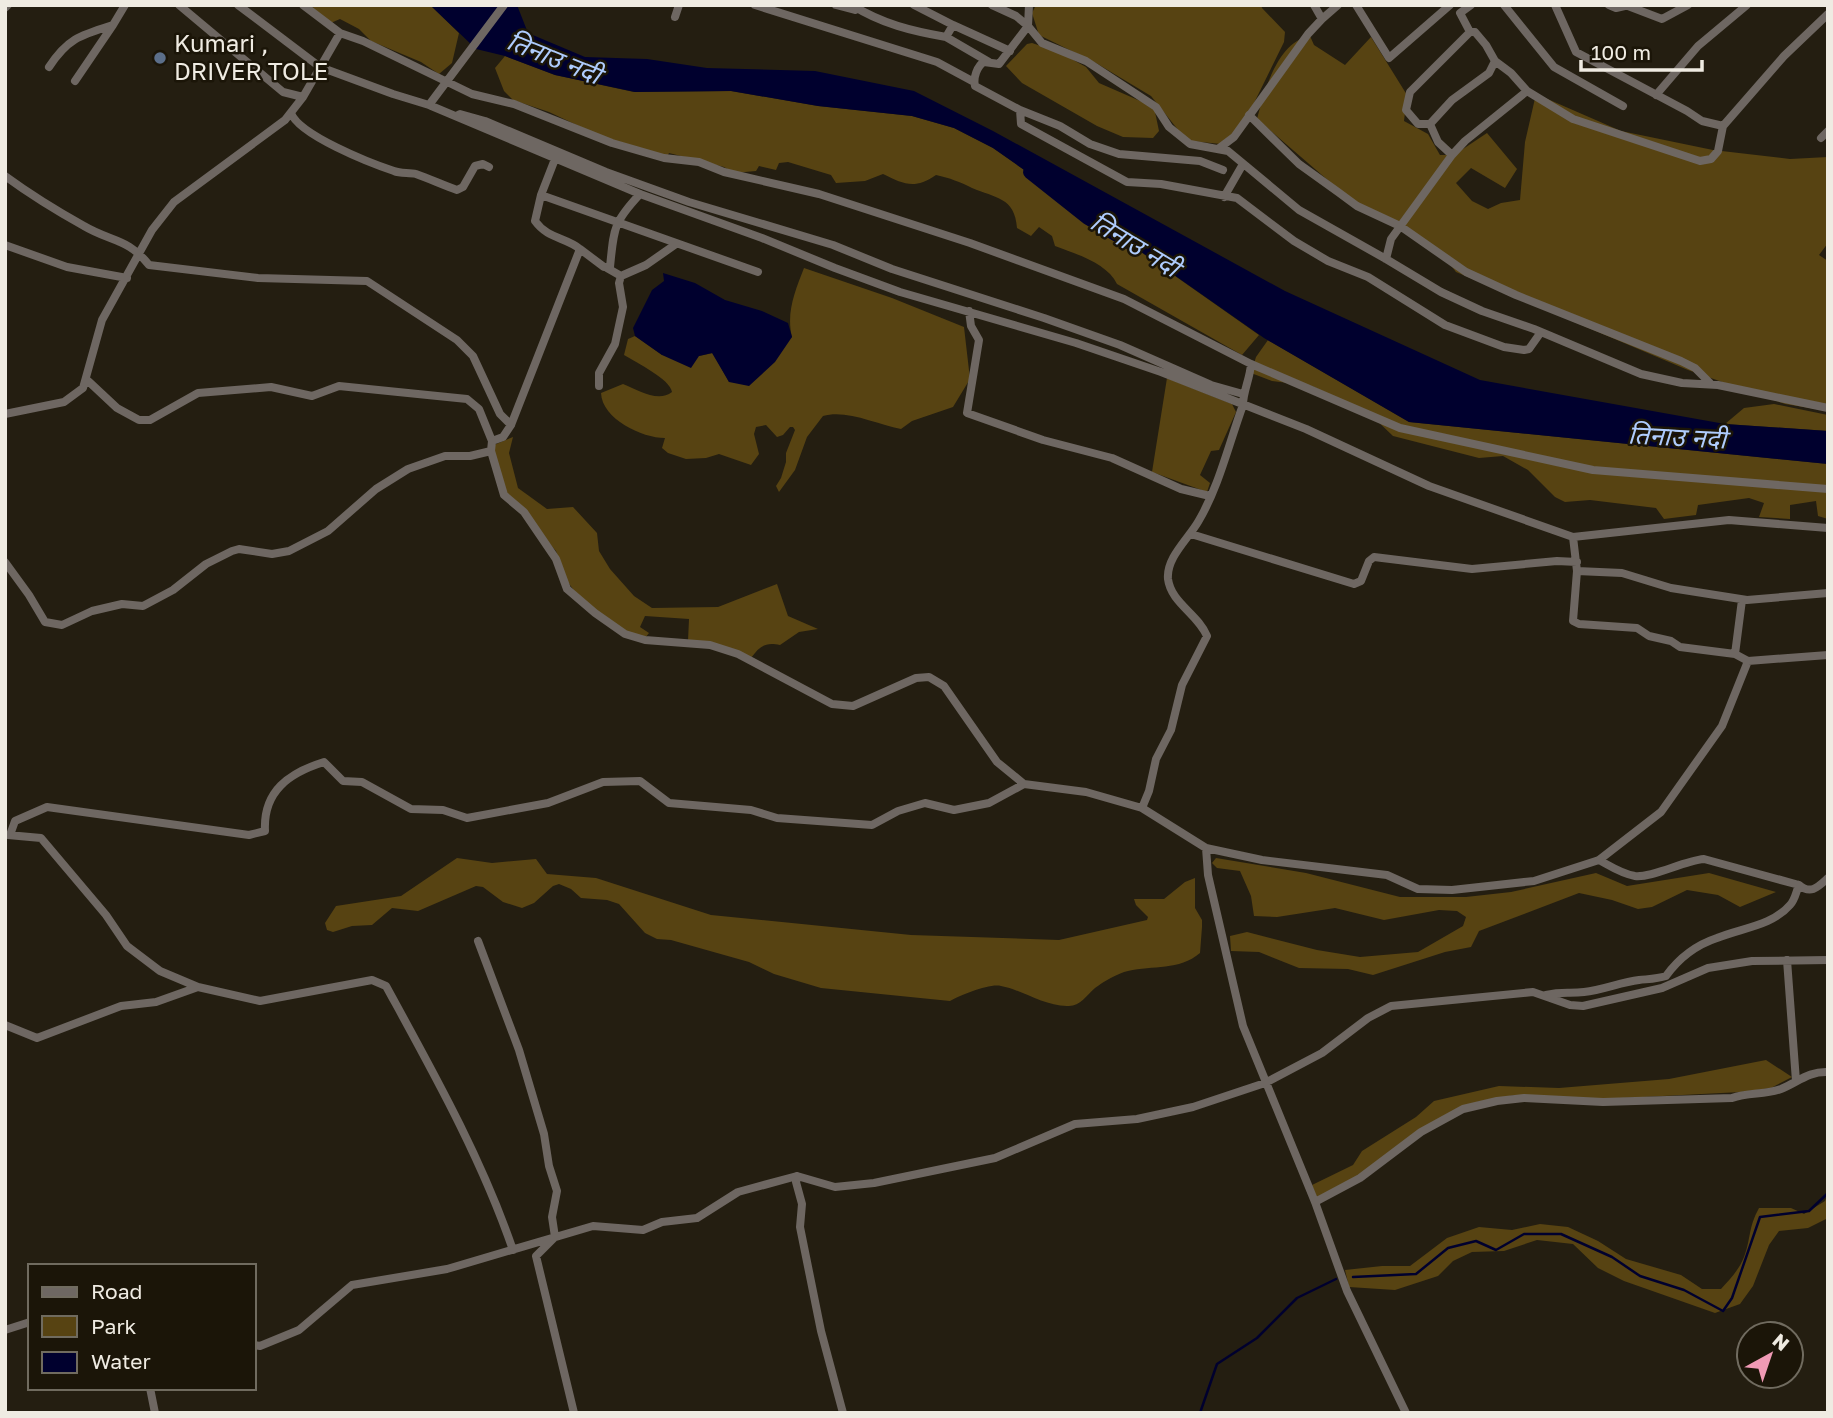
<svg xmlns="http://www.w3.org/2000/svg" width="1833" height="1418" viewBox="0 0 1833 1418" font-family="'Golos Text','Noto Sans Devanagari',sans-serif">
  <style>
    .green { fill: #574312 }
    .water { fill: #00002e }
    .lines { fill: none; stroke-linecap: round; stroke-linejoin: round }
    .stream { stroke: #00002e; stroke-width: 2.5 }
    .river { stroke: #00002e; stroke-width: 14 }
    .minor { stroke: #6e6762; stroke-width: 8 }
    .service-dot { fill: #5c6f8a; stroke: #1b1508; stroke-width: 2.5 }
    .labels { text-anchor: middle; stroke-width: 5; stroke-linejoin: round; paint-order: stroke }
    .poi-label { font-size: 24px; fill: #efebe2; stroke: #1b1508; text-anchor: start }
    .water-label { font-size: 26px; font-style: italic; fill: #afccfd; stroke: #1b1508 }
  </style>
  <rect width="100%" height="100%" fill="#241e11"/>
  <path class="green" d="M314,5H430L459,33L452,63L439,74L421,62L371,41L359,29L340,19L326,25L311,14Z
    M1036,5H1261L1262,8L1285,32L1284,42L1254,103L1248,122L1221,144L1191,141L1179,131L1151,96L1096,63L1039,35L1032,13Z
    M1310,36L1314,45L1345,65L1371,37L1407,95L1404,121L1428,134L1440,155H1454L1487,133L1517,169L1505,188L1471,168L1456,183L1472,201L1488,209L1501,203L1520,200L1525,142L1536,94L1621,131L1713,150L1790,159L1828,157V243L1819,255L1828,261V411L1785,404L1688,370L1456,272L1449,263L1410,235L1359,207L1257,119C1265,90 1277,42 1310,36Z
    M1032,43L1059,52L1086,67L1099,83L1154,107L1159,131L1153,138L1123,137L1097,126L1022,83L1006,66L1027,44Z
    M505,56L555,75L634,92L731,91L818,106L912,116L954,128L993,148L1259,335L1242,355L1117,284C1107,263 1076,254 1055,246L1052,236L1039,227L1031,236L1017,228C1015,197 995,198 972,188C960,182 950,178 936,175C914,190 904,184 883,174L865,181L836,183L831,175L788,162L779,163L776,170L759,166L756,171L734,173L724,167L669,153L667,157L613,142L549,112L513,100L504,91L495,68Z
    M804,268L892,298L964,327L970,379L953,407L912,421L901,429C876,424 846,409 823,416L807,437L795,470L779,492L776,486L781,478L786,462V453L795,430L793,427H790L783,435L777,437L766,425L756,427L754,434L759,454L751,465L719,454L706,458L686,459L668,453L662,448L665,438C642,438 602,419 601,393L623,384C638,390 658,403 672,392C670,379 637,363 624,355L628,339L635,336L662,355L699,356L713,353L729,382L792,337C786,313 795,291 804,268Z
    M1268,340L1409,422L1828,464V519L1818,516L1816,501L1790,505V519L1759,517L1764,503L1749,498L1698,505L1696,515L1664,519L1656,508L1590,500L1565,502L1555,497L1528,470L1503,456L1479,458L1393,436L1372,416L1312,386L1272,381L1251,373L1256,357Z
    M1167,378L1232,404L1236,412L1219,450L1211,451L1200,475L1210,483L1207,492L1152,472Z
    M1774,404L1828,415V431L1725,424L1744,408Z
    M513,437L509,453L518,488L547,509L573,507L597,533L599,551L610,569L634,596L652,608L718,607L777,584L788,616L818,629L799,632L780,645C765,642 760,646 751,658L688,641L689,619L645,616L640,627L649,633L645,638L626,632L599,614L576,593L567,581L556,551L507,494L493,454L494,445Z
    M457,858L492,863L536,859L547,874L596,878L711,915L911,935L1059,940L1147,920L1148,917L1136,905L1134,899H1164L1185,882L1195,878V908L1202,920V927L1200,953C1179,971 1153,965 1128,971C1118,973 1103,982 1095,988C1087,995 1080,1006 1069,1006C1045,1007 1023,990 1001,986C990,983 961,995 950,1001L821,988L774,974L749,962L671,940L657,939L645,933L619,904L607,900L581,898L571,889L559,884L553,886L534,903L522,908L503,902L483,887L476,886L418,911L392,908L372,925L352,926L333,932L327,930L325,923L336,906L401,896Z
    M1216,858L1306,873L1400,897H1466L1511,892L1596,873L1627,886L1709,873L1776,892L1740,907L1718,895L1687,890L1652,907L1638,909L1612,900L1579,893L1479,931L1471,947L1445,952L1373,975L1348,969L1299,968L1259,952L1231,951L1230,936L1247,932L1317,950L1360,957L1418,952L1463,926L1466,917L1457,911L1439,910L1384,920L1335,908L1277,917L1254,916L1251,896L1240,871L1217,868L1212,863Z
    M1766,1060L1792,1077L1771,1088L1741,1092L1565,1101L1515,1095L1477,1102L1458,1109L1361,1174L1317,1198L1312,1185L1353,1165L1362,1151L1416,1117L1434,1101L1499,1086L1559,1088L1669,1079Z
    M1828,1193V1218L1808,1228L1779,1231L1769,1245L1753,1286L1740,1304L1715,1313L1624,1281L1598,1268L1573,1244L1537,1240L1504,1251L1472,1252L1453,1261L1438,1276L1395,1290L1349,1287L1345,1270L1382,1266H1410L1447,1238L1479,1227L1512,1230L1540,1224L1568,1227L1598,1241L1626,1259L1681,1275L1702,1289H1721C1730,1279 1739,1270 1744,1257C1751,1239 1748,1228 1759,1208H1791L1804,1214L1825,1201Z"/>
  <path class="water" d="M430,5H517L528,33L585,57L647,59L707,68L815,71L914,91L993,131L1285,291L1480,380L1725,424L1828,431V464L1409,422L1264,338L993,148L954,128L912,116L818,106L731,91L635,92L555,75L505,56L476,49Z
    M663,273L695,283L725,300L762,311L788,323L792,337L775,362L749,386L729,382L712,353L699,356L691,368L662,355L635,336L633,328L652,290L664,281Z"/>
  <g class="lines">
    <path class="stream" d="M1353,1277L1416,1274L1448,1248L1476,1241L1496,1250L1524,1234H1561L1612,1257L1640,1276L1684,1290L1723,1311L1732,1298L1760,1217L1809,1211L1828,1193
      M1200,1413L1217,1364L1257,1338L1297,1298L1336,1279"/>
    <path class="river" d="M1030,172L1088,218L1134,245"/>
    <path class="minor" d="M179,5L283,92L303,97
      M238,5L320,67L393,94L429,105L640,194L762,238L835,268L900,292L1076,343L1161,372L1306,429L1429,486L1573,537L1729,520L1828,528
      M303,5L340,33L363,41L472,94L514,104L612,143L664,158L699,162L724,172L819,194L970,243L1124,299L1251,364L1400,428L1593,470L1828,489
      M755,5L937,62L974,82
      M836,5L855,10
      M852,5C882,24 912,31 946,37L953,25L914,5
      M992,5L1016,16L1028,26L1042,43L1086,61L1156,107L1169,127L1190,144L1228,151L1299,210L1386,259L1441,292L1482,311L1534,329L1641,374L1682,383L1718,385L1828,408
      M1029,5L1028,26L999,64L984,62C977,66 973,78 975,86L1020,110L1021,124L1127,182L1161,184L1237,198L1294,241L1328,261L1368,277L1445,325L1504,347L1524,350L1529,349L1541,332
      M1314,5L1322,19L1338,5
      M1356,5L1389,58L1450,5
      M1504,5L1554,67L1623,106
      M1555,5L1576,52L1687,111L1702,121L1723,126
      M1609,5L1616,8L1629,5
      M1628,6L1662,19L1688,5
      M5,8L8,5
      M675,17L679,5
      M953,25L1010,51
      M1470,32L1410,92L1406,110L1418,124H1430L1452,100L1489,73L1495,61L1486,45L1475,32H1470L1460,13L1471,5
      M946,37L989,62
      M1495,61L1511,73L1527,91L1573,119L1700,161L1711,159L1718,151L1723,126L1784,56L1828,14
      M49,67C68,38 81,35 113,25L125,5
      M75,81L113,25
      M1656,95L1698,46L1747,5
      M429,105L504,5
      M1020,110L1060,126L1090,144L1119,154L1200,161L1223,170
      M291,113C299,135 370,163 394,171C401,174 409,172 416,174C430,179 443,185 457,190L463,187L475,166L483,164L489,167
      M458,115L460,114L485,121L606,172L689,202L833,245L892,269L1044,318L1120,345L1211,385L1243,394
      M1249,115L1299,164L1338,192L1357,206L1400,226L1466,272L1516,295L1681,361L1695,368L1710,383
      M1430,124L1438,142L1452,155L1465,141L1527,91
      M1821,138L1828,131
      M1218,149L1234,137L1308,34L1322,19
      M555,159L541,195L535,221C548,239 565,237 580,249
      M5,176C31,195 57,211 84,226C111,242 128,238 149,265L258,278L367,281L457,340L473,356L500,414L511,425
      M541,195L758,272
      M1224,197L1243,164
      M5,245L67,267L127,278
      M1386,259L1391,239L1452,155
      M607,268L621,276L646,265L676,244
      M969,311L971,326L979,340L967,413L1043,440L1112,458L1181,489L1210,496
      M86,379L117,408L139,420H150L198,393L271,387L312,396L339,386L467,399L479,409L492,441L491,451L504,495L524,512L556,559L567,589L595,613L625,634L645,640L710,645L738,654L832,704L853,706L916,678L929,677L944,686L997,762L1024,784
      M599,386V373L615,344L623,307L619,283L621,276
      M5,414L64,402L83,388L102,320L152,230L174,202L285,120L303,97L340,33
      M492,441L503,437L511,425L580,249L604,267H610C614,228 613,223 640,194
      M1191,534L1354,584L1361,581L1369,561L1374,557L1472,569L1557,561L1577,562
      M1573,537L1577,571L1573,621L1579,624L1637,628L1649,636L1671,641L1680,647L1735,654L1748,661L1828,655
      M5,562L29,595L45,622L62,625L92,611L122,604L143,606L173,590L206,564L232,551L239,549L272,554L289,551L328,531L376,489L408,469L445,456H470L491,451
      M1577,571L1622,573L1671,588L1747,600L1828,593
      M1735,654L1742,600
      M1142,808L1149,791L1156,759L1171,730L1182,685L1207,636C1198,614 1171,603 1168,579C1166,558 1188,539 1198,522C1219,487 1229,443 1243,405C1243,391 1250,379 1251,364
      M8,835L41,838L106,915L127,946L160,971L198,987L260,1001L372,980L386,986C433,1072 481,1157 513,1250
      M10,835L15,821L47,807L249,835L265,831C263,791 289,773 324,762L343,781L362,782L411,809L443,810L467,818L548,803L603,782L640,781L669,803L751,810L777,818L872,825L898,811L925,803L954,810L989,803L1024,784L1086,792L1142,808L1206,848L1262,860L1387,875L1418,889L1452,890L1534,881L1599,860L1661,812L1722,726L1748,661
      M1206,848L1208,875L1243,1026L1315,1202L1347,1291L1406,1413
      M1599,860C1610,866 1622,874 1635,876C1652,878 1683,861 1704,859L1799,885C1811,895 1818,887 1828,878
      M478,941L519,1050L544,1134L549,1166L557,1191L552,1217L555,1237L536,1256L574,1413
      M1787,960L1796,1081
      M1546,995C1563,991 1569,994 1584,992C1603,990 1621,982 1639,980C1648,979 1657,979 1666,976C1679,958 1696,945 1717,938C1741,928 1772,926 1790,905C1795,900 1796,892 1799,885
      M5,1025L37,1038L121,1006L156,1002L198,987
      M797,1176L796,1182L802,1204L800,1227L821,1331L843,1413
      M1315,1202L1360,1178L1421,1132L1463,1109L1497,1101L1524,1098L1603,1102L1732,1098C1748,1092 1765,1095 1781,1089C1798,1082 1809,1071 1828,1072
      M5,1330L30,1322
      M254,1345L260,1346L299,1330L352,1285L447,1269L593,1226L643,1230L662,1222L697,1218L738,1192L797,1176L835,1187L874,1183L995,1158L1075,1124L1137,1119L1193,1107L1265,1083L1322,1053L1368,1018L1391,1006L1533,992L1570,1005L1583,1006L1662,988L1708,968L1752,961L1828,960
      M150,1388L155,1413"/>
  </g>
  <circle class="service-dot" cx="160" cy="58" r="7"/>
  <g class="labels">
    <g class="poi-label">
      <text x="174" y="52">Kumari ,<tspan x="174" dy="28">DRIVER TOLE</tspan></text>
    </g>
    <g class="water-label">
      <text transform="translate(554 58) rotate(22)" y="9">तिनाउ नदी</text>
      <text transform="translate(1135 245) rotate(31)" y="9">तिनाउ नदी</text>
      <text transform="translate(1677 437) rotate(3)" y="9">तिनाउ नदी</text>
    </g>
  </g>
  <rect width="1833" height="1418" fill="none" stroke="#efebe2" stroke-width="14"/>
  <rect x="28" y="1264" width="228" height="126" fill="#1b1508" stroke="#706b5f" stroke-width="2"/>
  <rect x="42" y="1287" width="35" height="10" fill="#6e6762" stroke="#706b5f" stroke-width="2"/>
  <text x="91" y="1299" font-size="21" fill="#efebe2">Road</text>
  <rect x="42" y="1316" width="35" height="21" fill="#574312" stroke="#706b5f" stroke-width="2"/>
  <text x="91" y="1334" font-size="21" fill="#efebe2">Park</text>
  <rect x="42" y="1352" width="35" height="21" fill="#00002e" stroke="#706b5f" stroke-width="2"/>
  <text x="91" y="1369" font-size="21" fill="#efebe2">Water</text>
  <g transform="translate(1770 1355) rotate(40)"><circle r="33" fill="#1b1508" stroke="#706b5f" stroke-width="2"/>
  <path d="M0-5L12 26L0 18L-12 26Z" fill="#f09ab5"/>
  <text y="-10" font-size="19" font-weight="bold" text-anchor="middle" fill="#efebe2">N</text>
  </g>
  <path d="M1581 60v10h121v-10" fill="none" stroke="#efebe2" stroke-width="3.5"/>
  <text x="1591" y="60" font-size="21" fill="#efebe2" stroke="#1b1508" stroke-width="5" paint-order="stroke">100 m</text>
</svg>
